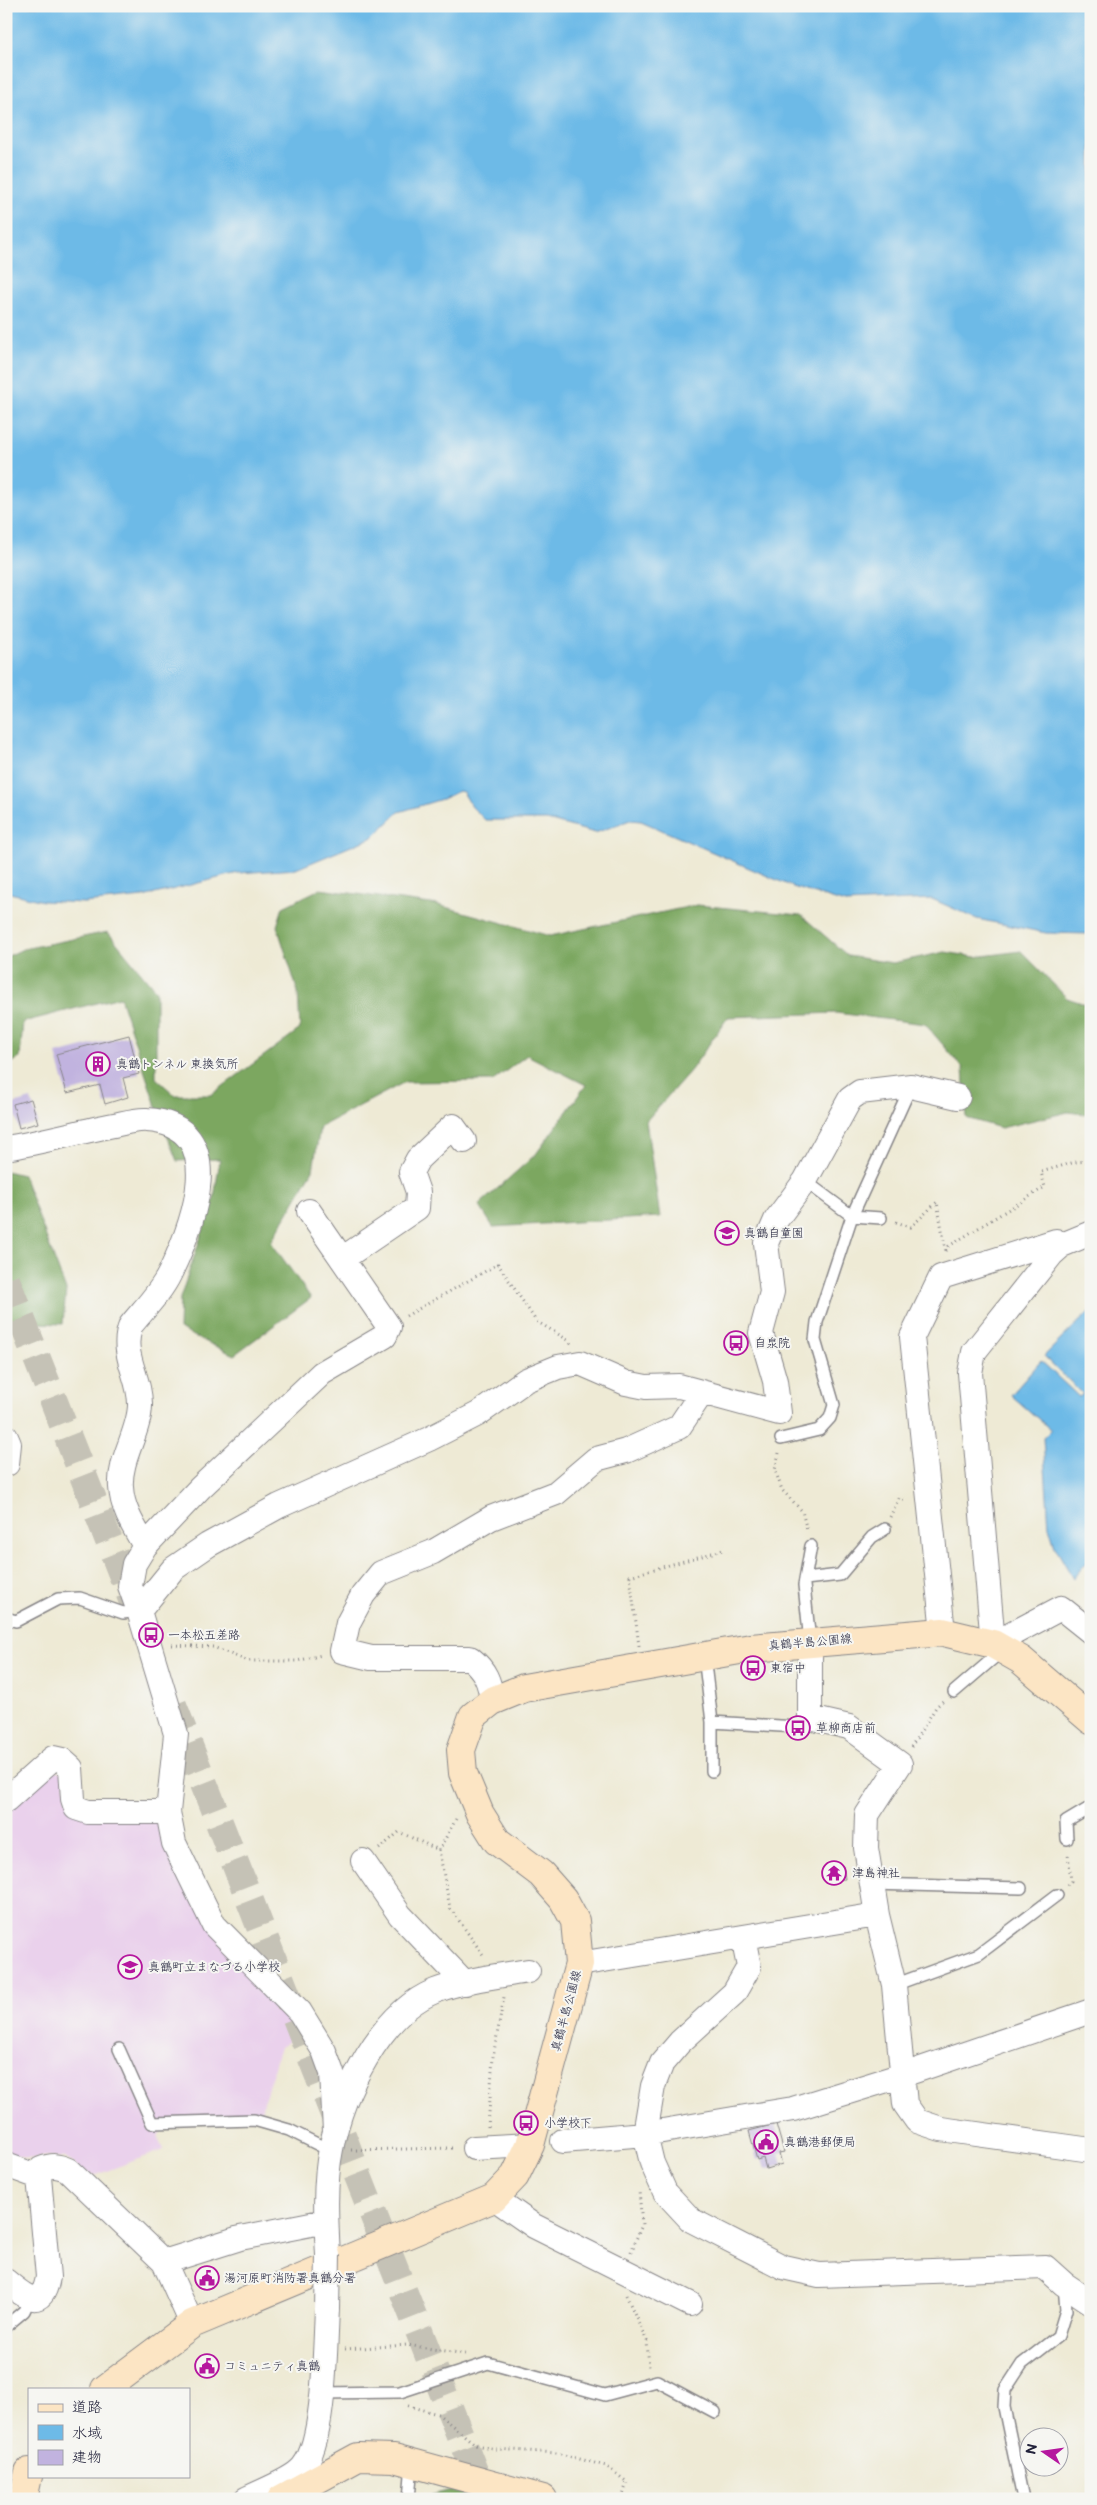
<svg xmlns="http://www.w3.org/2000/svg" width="1097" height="2505" viewBox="0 0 1097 2505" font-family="'Balsamiq Sans','Klee One',sans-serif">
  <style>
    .built { fill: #ead1ec }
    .forest { fill: #7ca760; stroke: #4f644e }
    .water { fill: #6dbae7; stroke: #486e91 }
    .building { fill: #c1b3df }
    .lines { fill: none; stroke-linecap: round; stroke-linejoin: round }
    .highway-tunnel { stroke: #c5c2b6; stroke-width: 28; stroke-dasharray: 28 14; stroke-linecap: butt }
    .lane-casing { stroke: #888688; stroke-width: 14 }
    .street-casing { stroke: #888688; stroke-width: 26 }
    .secondary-casing { stroke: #888688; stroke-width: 30 }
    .path { stroke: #888688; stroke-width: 3; stroke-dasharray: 1 4; stroke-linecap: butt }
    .lane { stroke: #fff; stroke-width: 11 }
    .street { stroke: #fff; stroke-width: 24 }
    .secondary { stroke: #fce5c4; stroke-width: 28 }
    .street-bridge-casing { stroke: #888688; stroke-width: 26; stroke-linecap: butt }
    .street-bridge { stroke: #fff; stroke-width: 24 }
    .labels { text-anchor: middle; stroke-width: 4; stroke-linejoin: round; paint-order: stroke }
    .poi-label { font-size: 12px; fill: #22223b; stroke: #f6f6f2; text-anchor: start }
    .street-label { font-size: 12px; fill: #22223b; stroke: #f6f6f2 }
  </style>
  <rect width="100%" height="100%" fill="#f6f6f2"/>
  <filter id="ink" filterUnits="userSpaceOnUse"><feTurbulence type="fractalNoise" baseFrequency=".02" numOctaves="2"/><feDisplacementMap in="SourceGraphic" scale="10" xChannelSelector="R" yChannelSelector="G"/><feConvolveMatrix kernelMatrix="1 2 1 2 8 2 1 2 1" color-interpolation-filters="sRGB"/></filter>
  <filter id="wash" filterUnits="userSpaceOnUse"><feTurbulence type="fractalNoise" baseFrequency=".0096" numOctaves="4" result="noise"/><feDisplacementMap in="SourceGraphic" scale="20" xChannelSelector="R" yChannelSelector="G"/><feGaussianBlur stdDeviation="1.12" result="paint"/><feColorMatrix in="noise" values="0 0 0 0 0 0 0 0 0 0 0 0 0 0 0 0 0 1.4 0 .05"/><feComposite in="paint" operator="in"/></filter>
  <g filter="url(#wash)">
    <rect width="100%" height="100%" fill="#eeead5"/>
    <path class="built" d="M53,1770L64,1773L67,1801L155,1816L209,1921L308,2029L280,2047L260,2115L165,2126L158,2136L163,2150L93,2176L65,2158L47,2156L28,2159L6,2153V1808Z"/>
    <path class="forest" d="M320,889L438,905L550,936L697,905L801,915L848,956L893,963L945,952L975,957L1021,951L1067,998L1091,1006V1115L1068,1112L1001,1128L966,1118L963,1068L925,1024L836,1013L728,1017L691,1070L646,1121L660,1217L493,1227L479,1205L536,1154L586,1085L527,1055L493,1081L405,1082L320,1127L313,1170L271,1242L311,1298L234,1355L179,1329L180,1298L214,1198L220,1159L177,1161L157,1109L120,997L23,1022L20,1058L6,1065V957L23,949L108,932L156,991V1078L175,1095H211L300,1029L298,992L277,926L283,907Z
      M6,1171L23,1175L66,1290L63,1324L6,1322Z
      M458,2488L500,2499H418Z"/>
    <path class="water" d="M6,6H1091V934L1046,933L977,919L932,899L845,903L793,887L641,821L630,820L595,833L547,820H485L472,807L463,792L459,791L442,799L399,812L373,837L296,869L238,873L143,897L84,903L43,901L6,892Z
      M1091,1310V1558L1073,1578L1055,1547L1049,1527L1043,1438L1051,1430L1011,1395L1041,1361L1079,1397L1083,1394L1044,1356Z"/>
    <g id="blocks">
      <path class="building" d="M129,1035L139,1074L123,1078L128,1097L105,1104L100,1085L67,1093L56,1054Z
        M31,1099L38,1123L19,1128L13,1104Z
        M843,1866L845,1879L825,1881L824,1868Z
        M776,2124L784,2152L779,2153L782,2164L766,2169L763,2158L757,2160L749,2131Z"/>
    </g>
  </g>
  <g filter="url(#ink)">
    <use href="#blocks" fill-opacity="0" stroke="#888688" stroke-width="1"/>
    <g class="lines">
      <path class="highway-tunnel" d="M6,1280L135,1607
        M173,1705L485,2499"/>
      <g class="lane-casing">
        <path id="lane" d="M805,1181L852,1216L881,1218
          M781,1439L819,1430L830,1418L834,1405L815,1340L817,1322L852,1216L911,1086
          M805,1579L840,1575L872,1537L885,1529
          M6,1618L16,1621L58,1599L80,1598L123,1613L139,1611
          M810,1642L804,1585L811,1546
          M704,1656L712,1722V1771
          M954,1692L1003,1650
          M712,1722L797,1727L810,1718
          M1067,1839L1066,1822L1091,1807
          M871,1884L1021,1888
          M894,1985L979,1954L1057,1895
          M119,2049L152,2123L254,2120L289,2130L331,2151
          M6,2326L24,2311L30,2298
          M321,2393L400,2392L488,2363L605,2395L657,2381L715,2412
          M409,2499L412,2463
          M1023,2499L1004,2407L1005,2390L1022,2364L1058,2336L1066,2310L1064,2284"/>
      </g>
      <g class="street-casing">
        <path id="street" d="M6,1148C42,1142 78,1132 114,1125C124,1123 137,1119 147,1120C232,1125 192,1227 170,1273C161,1292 144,1309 131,1325C119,1353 141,1377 140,1406C139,1433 119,1459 121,1487C122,1509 134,1527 145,1546
          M309,1211L389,1327L385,1336L322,1373L200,1488L145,1546L134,1564L130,1586L139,1611L176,1734L168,1812L174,1843L214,1925L300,2012L324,2051L332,2073L335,2131
          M1091,1233L1062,1245L1052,1254L974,1352L970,1373L993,1644L1061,1608L1091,1632
          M342,1259L417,1208L418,1192L411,1172L418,1159L453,1126L464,1141
          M6,1437L9,1444L7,1464
          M139,1611L173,1569L208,1545L279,1506L429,1439L478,1414L526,1380L558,1367L580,1363L626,1383L646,1387L679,1386L779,1413L775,1381L761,1333L772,1292L766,1243L776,1220L805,1181L850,1099L860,1092L911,1086L958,1097
          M943,1632L912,1337L941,1277L1056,1241L1062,1245
          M810,1642V1718L849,1727L900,1764L867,1815L866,1848L877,1915L894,1985L905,2104L917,2121L941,2129L1091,2150
          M492,1701C490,1682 485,1670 470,1658H371L342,1651L348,1623L363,1595L381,1573L433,1552L491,1518L556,1493L596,1459L626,1451L679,1427L701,1394
          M6,1800L53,1758L62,1760L71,1768L73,1799L76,1808L88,1812H168
          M363,1861L400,1915L465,1983
          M743,1937L749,1967L734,1993L680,2042L662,2063L653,2086L645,2134L652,2163L665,2192L691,2220L783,2267L819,2275L1045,2267L1064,2284L1091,2302
          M579,1964L877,1915
          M563,2141L645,2134L793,2109L903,2075L1091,2011
          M474,2148L530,2145
          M6,2165L39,2177
          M494,2198L534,2226L690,2304
          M328,2255C326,2221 324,2183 331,2149C342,2093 380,2013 435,1991C463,1980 498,1976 528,1971
          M164,2262L240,2238L326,2221
          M6,2281C23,2295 42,2313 48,2277L39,2177L41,2169C52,2165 57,2165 68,2170L164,2262L192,2324
          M246,2499C261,2491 293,2480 303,2467C325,2441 325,2345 327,2309"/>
      </g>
      <g class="secondary-casing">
        <path id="secondary" d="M105,2389L192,2324L494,2198L515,2176L530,2145L579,1964L575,1921L563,1899L541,1874L497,1841L480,1814L463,1773L461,1750L473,1716L492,1701L524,1688L751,1648L943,1632L993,1644L1021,1660L1091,1720
          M23,2499L29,2472
          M281,2499L358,2457L394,2458L543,2499"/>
      </g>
      <path class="path" d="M896,1222L911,1227L937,1202L946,1252
        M946,1251L949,1246L1045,1187L1041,1172L1075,1162L1091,1161
        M406,1316L498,1264L536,1321L568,1340L571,1344
        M779,1453L775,1470L782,1490L802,1511L807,1531
        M890,1517L899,1498L907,1500
        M172,1645L213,1647L248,1661H297L322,1655
        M639,1646L630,1576L723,1550
        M911,1747L936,1707L943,1701
        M456,1819L439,1850L450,1908L484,1956
        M379,1849L399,1832L439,1850
        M1067,1885L1071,1881L1068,1854
        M488,2127L493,2057L504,1997
        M351,2150L452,2148
        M631,2252L642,2225L639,2191
        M626,2295L647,2341L649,2368
        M345,2349L407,2345L465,2354
        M408,2406L438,2414L476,2445L496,2449L557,2453L606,2466L627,2482L622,2499"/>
      <use href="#lane" class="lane"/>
      <use href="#street" class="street"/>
      <use href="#secondary" class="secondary"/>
      <g class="street-bridge-casing">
        <path id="street-bridge" d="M327,2309L328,2255"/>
      </g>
      <use href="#street-bridge" class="street-bridge"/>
    </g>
  </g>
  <defs>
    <g id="building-ring" transform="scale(1.25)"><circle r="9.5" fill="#f6f6f2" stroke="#b5179e" stroke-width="1.5"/><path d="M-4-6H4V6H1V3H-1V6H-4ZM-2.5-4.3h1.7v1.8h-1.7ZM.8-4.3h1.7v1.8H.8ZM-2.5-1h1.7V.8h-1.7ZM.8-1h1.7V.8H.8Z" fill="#b5179e"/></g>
    <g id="school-ring" transform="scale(1.25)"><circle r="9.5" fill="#f6f6f2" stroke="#b5179e" stroke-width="1.5"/><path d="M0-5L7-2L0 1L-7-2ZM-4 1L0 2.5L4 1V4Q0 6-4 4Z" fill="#b5179e"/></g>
    <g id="bus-ring" transform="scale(1.25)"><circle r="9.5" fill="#f6f6f2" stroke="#b5179e" stroke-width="1.5"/><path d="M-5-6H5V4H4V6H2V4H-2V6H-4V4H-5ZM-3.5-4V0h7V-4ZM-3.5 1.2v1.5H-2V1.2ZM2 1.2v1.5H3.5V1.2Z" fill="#b5179e"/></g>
    <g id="temple-ring" transform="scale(1.25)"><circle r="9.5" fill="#f6f6f2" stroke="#b5179e" stroke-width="1.5"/><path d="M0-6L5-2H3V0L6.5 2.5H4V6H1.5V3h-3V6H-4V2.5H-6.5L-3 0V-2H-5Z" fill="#b5179e"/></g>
    <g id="civic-ring" transform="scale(1.25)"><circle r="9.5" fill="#f6f6f2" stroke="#b5179e" stroke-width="1.5"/><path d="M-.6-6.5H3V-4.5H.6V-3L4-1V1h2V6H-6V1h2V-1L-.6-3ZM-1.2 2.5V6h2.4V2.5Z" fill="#b5179e"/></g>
  </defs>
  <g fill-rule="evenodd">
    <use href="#building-ring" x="98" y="1064"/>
    <use href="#school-ring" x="727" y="1233"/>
    <use href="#bus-ring" x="736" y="1343"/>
    <use href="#bus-ring" x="151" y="1635"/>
    <use href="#bus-ring" x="753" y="1668"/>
    <use href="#bus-ring" x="798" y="1728"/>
    <use href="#temple-ring" x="834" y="1873"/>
    <use href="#school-ring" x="130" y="1967"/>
    <use href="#bus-ring" x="526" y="2123"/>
    <use href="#civic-ring" x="766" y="2142"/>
    <use href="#civic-ring" x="207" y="2278"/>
    <use href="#civic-ring" x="207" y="2366"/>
  </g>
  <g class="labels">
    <g class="poi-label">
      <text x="116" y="1068">真鶴トンネル 東換気所</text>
      <text x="744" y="1237">真鶴自童園</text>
      <text x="754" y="1347">自泉院</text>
      <text x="168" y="1639">一本松五差路</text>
      <text x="770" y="1672">東宿中</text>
      <text x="816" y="1732">草柳商店前</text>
      <text x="852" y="1877">津島神社</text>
      <text x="148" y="1971">真鶴町立まなづる小学校</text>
      <text x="544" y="2127">小学校下</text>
      <text x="784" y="2146">真鶴港郵便局</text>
      <text x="224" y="2282">湯河原町消防署真鶴分署</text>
      <text x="224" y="2370">コミュニティ真鶴</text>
    </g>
    <g class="street-label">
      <text transform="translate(810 1642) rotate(-5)" y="4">真鶴半島公園線</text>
      <text transform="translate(566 2011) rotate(-75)" y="4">真鶴半島公園線</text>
    </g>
  </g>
  <rect width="1097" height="2505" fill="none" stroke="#f6f6f2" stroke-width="25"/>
  <rect x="28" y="2388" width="162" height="90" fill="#f6f6f2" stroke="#a1a1a9"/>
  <rect x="38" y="2404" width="25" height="8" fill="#fce5c4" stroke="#a1a1a9"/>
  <text x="72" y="2412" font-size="15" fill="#22223b">道路</text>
  <rect x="38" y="2425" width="25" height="15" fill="#6dbae7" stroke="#a1a1a9"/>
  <text x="72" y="2438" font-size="15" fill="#22223b">水域</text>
  <rect x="38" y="2450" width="25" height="15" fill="#c1b3df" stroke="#a1a1a9"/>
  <text x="72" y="2462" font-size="15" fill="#22223b">建物</text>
  <g transform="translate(1044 2452) rotate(283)"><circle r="24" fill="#f6f6f2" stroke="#a1a1a9"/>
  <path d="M0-4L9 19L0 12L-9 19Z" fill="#b5179e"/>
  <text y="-8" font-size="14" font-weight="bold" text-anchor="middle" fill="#22223b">N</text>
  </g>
</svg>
